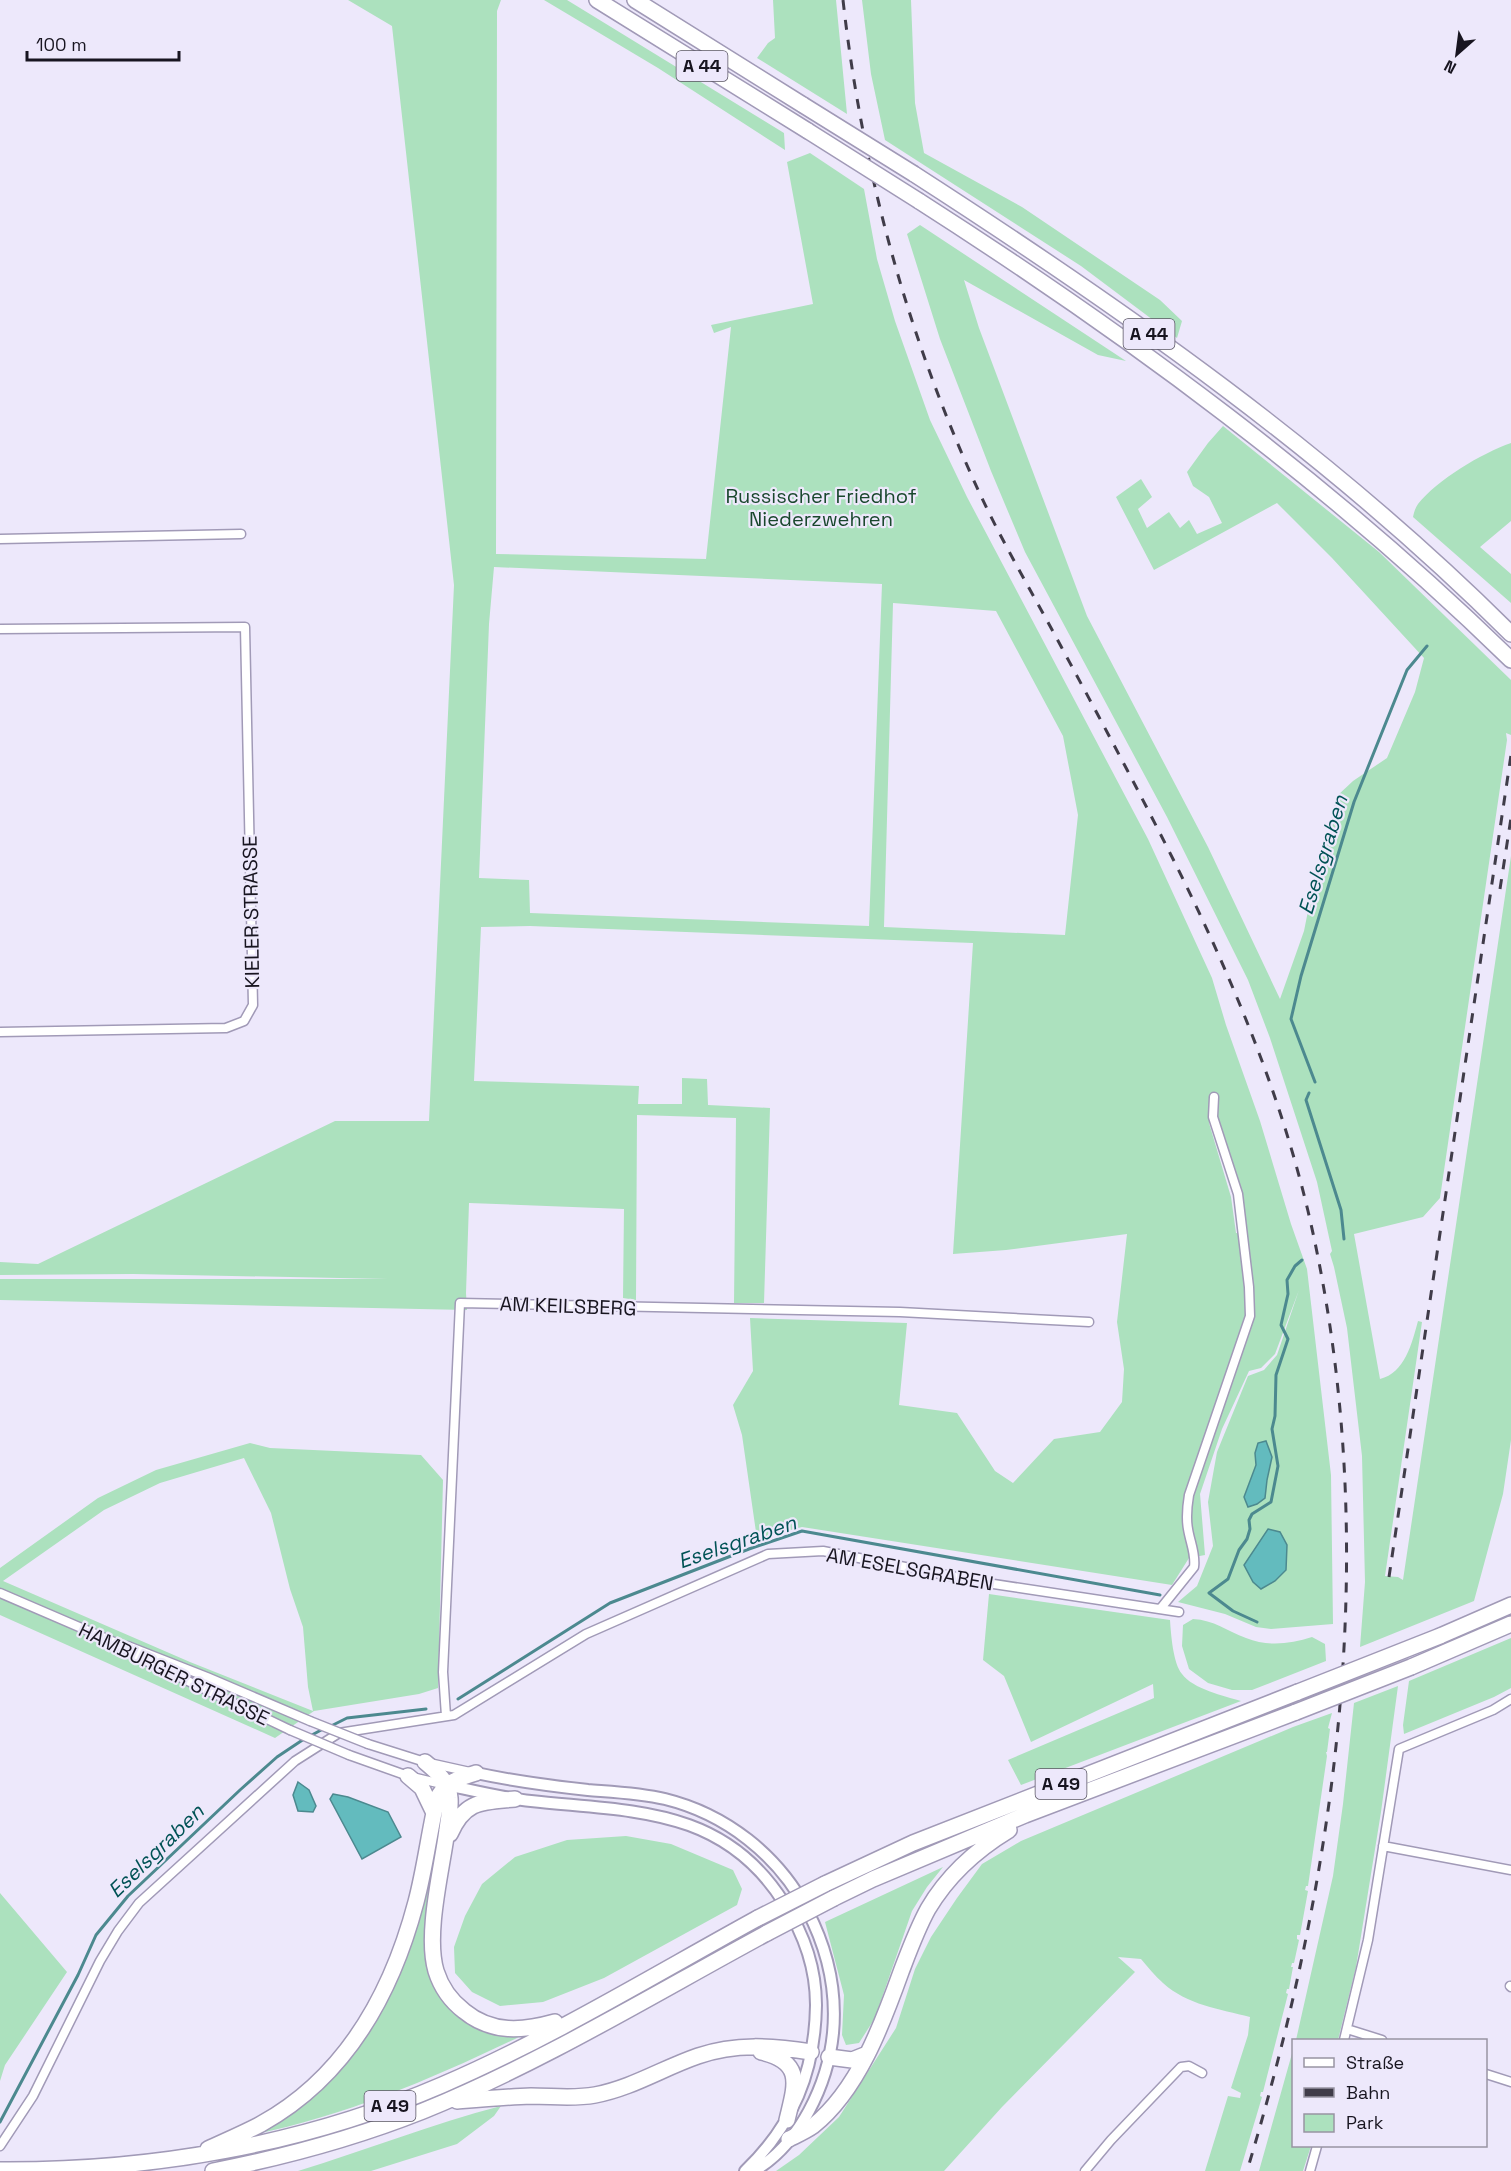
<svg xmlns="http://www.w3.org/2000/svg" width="1511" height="2171" viewBox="0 0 1511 2171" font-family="'Space Grotesk',sans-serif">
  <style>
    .green { fill: #ace1be; fill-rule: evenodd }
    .water { fill: #63bbbe; stroke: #4c898f; stroke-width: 1.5 }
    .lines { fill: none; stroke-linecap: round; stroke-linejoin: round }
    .stream { stroke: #4c898f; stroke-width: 3 }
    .minor-casing { stroke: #a19ab7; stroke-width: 11 }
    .secondary-casing { stroke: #a19ab7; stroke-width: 14 }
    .motorway-casing { stroke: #a19ab7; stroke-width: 18 }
    .minor { stroke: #fff; stroke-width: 8 }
    .secondary { stroke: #fff; stroke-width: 10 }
    .motorway { stroke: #fff; stroke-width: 15 }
    .rail { stroke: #403c49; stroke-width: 3; stroke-dasharray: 10 10; stroke-linecap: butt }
    .minor-bridge-casing { stroke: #a19ab7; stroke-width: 11; stroke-linecap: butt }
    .motorway-bridge-casing { stroke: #a19ab7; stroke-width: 18; stroke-linecap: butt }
    .minor-bridge { stroke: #fff; stroke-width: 8 }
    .motorway-bridge { stroke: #fff; stroke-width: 15 }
    .labels { text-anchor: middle; stroke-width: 4.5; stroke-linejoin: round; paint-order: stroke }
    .shield { fill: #ede8fb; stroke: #585462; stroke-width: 1.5 }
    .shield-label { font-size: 18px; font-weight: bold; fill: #181520 }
    .park-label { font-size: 20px; fill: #19472d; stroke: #ede8fb }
    .street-label { font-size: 20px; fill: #181520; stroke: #ede8fb }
    .water-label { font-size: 21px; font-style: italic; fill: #005255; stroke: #ede8fb }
  </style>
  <rect width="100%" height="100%" fill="#ede8fb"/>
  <path class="green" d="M348,0H501L497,11L496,554L706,559L731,327L714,333L711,325L813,304L787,162L810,153L864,189L877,259L895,321L930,420L967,497L1148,839L1212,978L1226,1025L1260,1121L1291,1224L1307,1269L1331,1475L1333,1624L1271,1629L1256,1627L1225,1614L1178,1602L1197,1586L1213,1546L1208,1502L1217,1452L1248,1376L1264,1370L1277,1355L1299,1290L1275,1354L1261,1368L1249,1371L1222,1429L1200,1494L1205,1555L1189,1558L1172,1585L802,1527L757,1539L742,1435L733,1405L753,1371L750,1318L907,1323L899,1405L957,1413L995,1471L1013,1483L1054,1439L1100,1432L1122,1402L1124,1369L1117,1322L1127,1234L1006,1250L953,1254L973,943L530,926L481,927L474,1081L639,1086L638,1104H682V1078L707,1079L708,1105L770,1108L764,1303H734L736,1118L637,1115L636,1300L623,1298L624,1209L469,1203L466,1293L467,1310L0,1300V1279H388L133,1274L0,1275V1262L38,1264L335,1121H429L454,585L392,26ZM494,567L882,584L869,926L530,913L529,880L479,878L489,624ZM893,603L996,611L1063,736L1078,815L1065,935L884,927ZM1209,1111L1246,1234L1236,1233L1231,1197L1209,1123Z
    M544,0H567L784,133L785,150L658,68Z
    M773,0H836L847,114L757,58L768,43L775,38Z
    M862,0H911L915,103L924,153L1022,207L1160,300L1182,321L1177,338L1081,266L885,140L871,74Z
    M920,225L1126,361L1098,355L964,280L979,328L1087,616L1208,847L1280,999L1304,931L1312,891L1321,861L1337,796L1353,781L1387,758L1415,692L1424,658L1332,558L1277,503L1154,570L1116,497L1141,479L1152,497L1138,509L1147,528L1169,512L1180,528L1189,520L1197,534L1222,523L1209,497L1193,486L1187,472L1208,443L1223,426L1379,552L1511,680V735L1506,733L1507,740L1440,1198L1423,1217L1354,1234L1380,1379C1405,1373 1412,1343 1418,1321L1422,1322L1385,1576L1398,1577L1403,1580L1511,856V1440L1503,1494L1474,1601L1360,1647L1365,1582L1362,1456L1347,1328L1334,1267L1330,1254L1332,1251L1317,1182L1270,1038L1248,980L1167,817L1025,552L991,471L940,339L907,234Z
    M1511,443V521L1480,547L1511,574V603L1413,517C1414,513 1415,508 1418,504C1437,480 1482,453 1511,443Z
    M250,1443L270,1448L421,1455L443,1480L438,1688L419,1694L314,1711L275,1738L0,1615V1568L98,1498L156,1470ZM244,1458L271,1513L290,1589L303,1627L308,1687L313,1711L190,1662L3,1581L104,1510L160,1483Z
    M989,1594L1170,1620C1171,1634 1173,1663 1182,1674C1193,1689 1224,1696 1241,1701L1021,1785L1008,1760L1154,1698L1153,1684L1031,1742L1004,1676L983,1660Z
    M1193,1619C1214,1620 1227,1631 1246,1638C1268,1647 1290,1644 1312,1637L1325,1644L1326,1661L1252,1690H1232L1208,1683L1189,1669L1182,1646L1183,1625Z
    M1511,1638V1688L1494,1697L1404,1734L1403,1725L1409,1681Z
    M1398,1686L1381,1812L1356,1967L1338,2040H1296L1333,1876L1343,1804L1354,1703Z
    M1332,1713L1328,1728L1330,1729L1327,1752H1326L1327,1756L1308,1886H1306L1305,1890L1308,1891L1300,1935H1297V1939L1299,1940L1294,1963H1292L1291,1967H1293L1289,1989H1287L1286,1993L1288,1994L1263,2092H1261L1260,2096L1262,2097L1240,2171H1205L1228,2096L1240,2098L1241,2093L1231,2088L1248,2035L1250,2017C1220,2009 1187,2005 1163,1983C1155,1976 1148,1967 1141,1959L1118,1957L1135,1972L1002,2107L944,2171H776L799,2155L839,2117L896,2028L915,1969L931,1937L957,1898L982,1864L1021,1841L1293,1727Z
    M626,1836L671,1844L733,1870L742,1889L737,1905L604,1978L543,2002L500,2006L472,1992L455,1973L454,1947L465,1916L482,1884L515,1857L567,1840Z
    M434,1845L438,1846L429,1971C439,2005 463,2028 498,2035C506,2036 515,2035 521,2036C434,2078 346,2116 251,2135L363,2037Z
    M943,1867L927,1887L912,1911L875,2018L859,2043L846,2045L842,2035L844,1995L825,1922Z
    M0,1893L67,1972L5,2065L0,2081Z
    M1293,2050L1294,2146H1311L1303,2171H1259Z
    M501,2106L494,2116L457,2144L371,2171H298C366,2150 432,2124 501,2106Z"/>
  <path class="water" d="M1266,1441L1272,1457L1267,1480L1265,1498L1257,1504L1248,1507L1244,1497L1256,1465L1255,1453L1258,1443Z
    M1268,1529L1280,1532L1287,1545L1286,1570L1275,1581L1261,1589L1253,1582L1244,1565Z
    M298,1782L309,1790L316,1806L313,1812L298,1811L293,1795Z
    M333,1794L348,1797L388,1812L401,1837L362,1859L330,1799Z"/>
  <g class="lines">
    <path class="stream" d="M1315,1082L1291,1019L1301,976L1354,802L1407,670L1427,646
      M1309,1093L1306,1100L1341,1210L1344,1239
      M1257,1622L1233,1611L1209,1593L1228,1579L1239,1550L1247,1539L1250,1529L1249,1520L1252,1514L1271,1502L1278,1466L1272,1429L1275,1416L1276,1375L1288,1339L1281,1325L1288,1294L1287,1280L1295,1266L1302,1260
      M458,1699L610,1603L749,1549L802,1531L1160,1595
      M329,1727L347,1718L426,1709
      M310,1736L323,1729
      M0,2122L78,1975L96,1935L128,1896L240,1790L277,1757L304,1739"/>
    <g class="minor-casing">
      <path id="minor" d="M0,539L241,534
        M0,629L245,627L253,1005L244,1021L226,1028L0,1032
        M0,1593L114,1642L142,1659L290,1730
        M1161,1608L1194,1567C1196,1554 1190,1542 1188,1529C1186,1518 1187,1507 1189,1495L1250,1316L1249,1287L1238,1194L1213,1117L1214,1097
        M128,1646L207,1677L310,1721
        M446,1716L443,1672L460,1303L900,1312L1089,1322
        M368,1744L425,1762L470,1772
        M349,1755L408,1776L446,1785
        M1383,1846L1511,1870
        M1510,1986L1511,1987
        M1347,2029L1382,2040
        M1344,2040L1368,1940L1399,1749L1493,1710L1511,1699
        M1486,2074L1511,2082
        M0,2146L33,2096L100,1961L118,1931L139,1903L295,1761L339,1733L454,1715L586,1634L768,1554L823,1551L987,1583L1179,1612
        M1085,2171L1111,2140L1181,2067L1189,2066L1202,2073
        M1310,2171L1317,2146"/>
    </g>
    <g class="secondary-casing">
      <path id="secondary" d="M476,1773C513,1781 551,1786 588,1790C614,1792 640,1793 665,1799C726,1814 778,1855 807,1910C827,1948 837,1990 833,2033C828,2084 800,2144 754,2171
        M447,1785C475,1791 503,1798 531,1801C631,1812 723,1806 784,1903C804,1934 816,1968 816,2005C815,2072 793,2125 745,2171"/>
    </g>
    <g class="motorway-casing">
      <path id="motorway" d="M597,0L808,131
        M635,0L803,105
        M914,174C1125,310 1333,456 1511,634
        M919,201C1130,336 1332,485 1511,660
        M1440,1636L1511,1605
        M1411,1667L1511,1624
        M425,1762C437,1772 449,1782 450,1798C451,1808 448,1820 447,1830C442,1869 425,1934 436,1971C441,1987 451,2001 464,2011C492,2034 523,2031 555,2022
        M408,1776L422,1788L434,1813
        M450,1834C465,1800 482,1802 515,1799
        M825,1884L913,1843L1298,1692
        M834,1898L873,1879L1025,1815L1296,1712
        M761,2052C805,2062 795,2086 787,2120
        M829,2057L852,2060L867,2054
        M457,2101C482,2099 506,2097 531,2096C553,2096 573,2099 595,2095C632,2088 663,2068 698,2056C736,2043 772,2046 811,2052
        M789,2139C797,2135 806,2131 813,2126C858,2090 882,2025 901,1972C909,1951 917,1929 928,1909C948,1875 976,1850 1009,1830
        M208,2149C225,2141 244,2133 261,2124C346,2077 392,1993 416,1902C425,1868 429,1833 437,1799C445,1782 459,1778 476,1773
        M0,2170C151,2171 303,2145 442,2085C551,2038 654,1975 758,1918
        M213,2171C285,2157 355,2138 423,2111C543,2062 654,1994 767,1933"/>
    </g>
    <use href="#minor" class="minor"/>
    <use href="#secondary" class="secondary"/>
    <use href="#motorway" class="motorway"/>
    <path class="rail" d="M843,0C862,170 908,339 980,494C1001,539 1026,582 1050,626C1090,700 1130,774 1168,849C1226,964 1278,1085 1308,1211C1383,1532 1341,1859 1247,2171
      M1500,889L1511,818
      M1389,1577L1511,755"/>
    <g class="minor-bridge-casing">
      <path id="minor-bridge" d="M310,1721L368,1744
        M290,1730L349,1755"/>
    </g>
    <g class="motorway-bridge-casing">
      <path id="motorway-bridge" d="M803,105L914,174
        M808,131L919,201
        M1298,1692L1440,1636
        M1296,1712L1411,1667
        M758,1918L825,1884
        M767,1933L834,1898"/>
    </g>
    <use href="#minor-bridge" class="minor-bridge"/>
    <use href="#motorway-bridge" class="motorway-bridge"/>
  </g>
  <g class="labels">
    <g class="shield">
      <rect x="676.5" y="51" width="51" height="30" rx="4.5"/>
      <rect x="1123.5" y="319" width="51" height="30" rx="4.5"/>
      <rect x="1035.5" y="1769" width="51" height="30" rx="4.5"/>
      <rect x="364.5" y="2091" width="51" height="30" rx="4.5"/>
    </g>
    <g class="shield-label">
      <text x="702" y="72">A 44</text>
      <text x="1149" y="340">A 44</text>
      <text x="1061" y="1790">A 49</text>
      <text x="390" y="2112">A 49</text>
    </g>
    <g class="park-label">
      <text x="821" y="503">Russischer Friedhof<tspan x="821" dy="23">Niederzwehren</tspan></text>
    </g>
    <g class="street-label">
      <text transform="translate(251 912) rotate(-91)" y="7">KIELER STRASSE</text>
      <text transform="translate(568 1306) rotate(2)" y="7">AM KEILSBERG</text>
      <text transform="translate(910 1569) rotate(10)" y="7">AM ESELSGRABEN</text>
      <text transform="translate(174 1674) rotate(26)" y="7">HAMBURGER STRASSE</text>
    </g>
    <g class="water-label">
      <text transform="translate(1323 855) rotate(-73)" y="7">Eselsgraben</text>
      <text transform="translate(737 1542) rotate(-19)" y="7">Eselsgraben</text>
      <text transform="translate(156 1851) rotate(-44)" y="7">Eselsgraben</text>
    </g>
  </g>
  <rect x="1292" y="2039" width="195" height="108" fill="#ede8fb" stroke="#9894a3" stroke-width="1.5"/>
  <rect x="1304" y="2058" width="30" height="9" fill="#ffffff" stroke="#9894a3" stroke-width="1.5"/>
  <text x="1346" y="2069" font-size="18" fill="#181520">Straße</text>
  <rect x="1304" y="2088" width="30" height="9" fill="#403c49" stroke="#9894a3" stroke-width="1.5"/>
  <text x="1346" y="2099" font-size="18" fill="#181520">Bahn</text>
  <rect x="1304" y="2114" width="30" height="18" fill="#ace1be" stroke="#9894a3" stroke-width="1.5"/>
  <text x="1346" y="2129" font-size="18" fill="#181520">Park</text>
  <g transform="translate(1457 54) rotate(208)" stroke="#ede8fb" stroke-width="4.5" paint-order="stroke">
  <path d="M0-4.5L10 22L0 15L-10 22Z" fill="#181520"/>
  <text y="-9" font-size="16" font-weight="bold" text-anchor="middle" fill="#181520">N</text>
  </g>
  <path d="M27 51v9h152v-9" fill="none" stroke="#181520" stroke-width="3"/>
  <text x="36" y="51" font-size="18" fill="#181520" stroke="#ede8fb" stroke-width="4.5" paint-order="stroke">100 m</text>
</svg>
